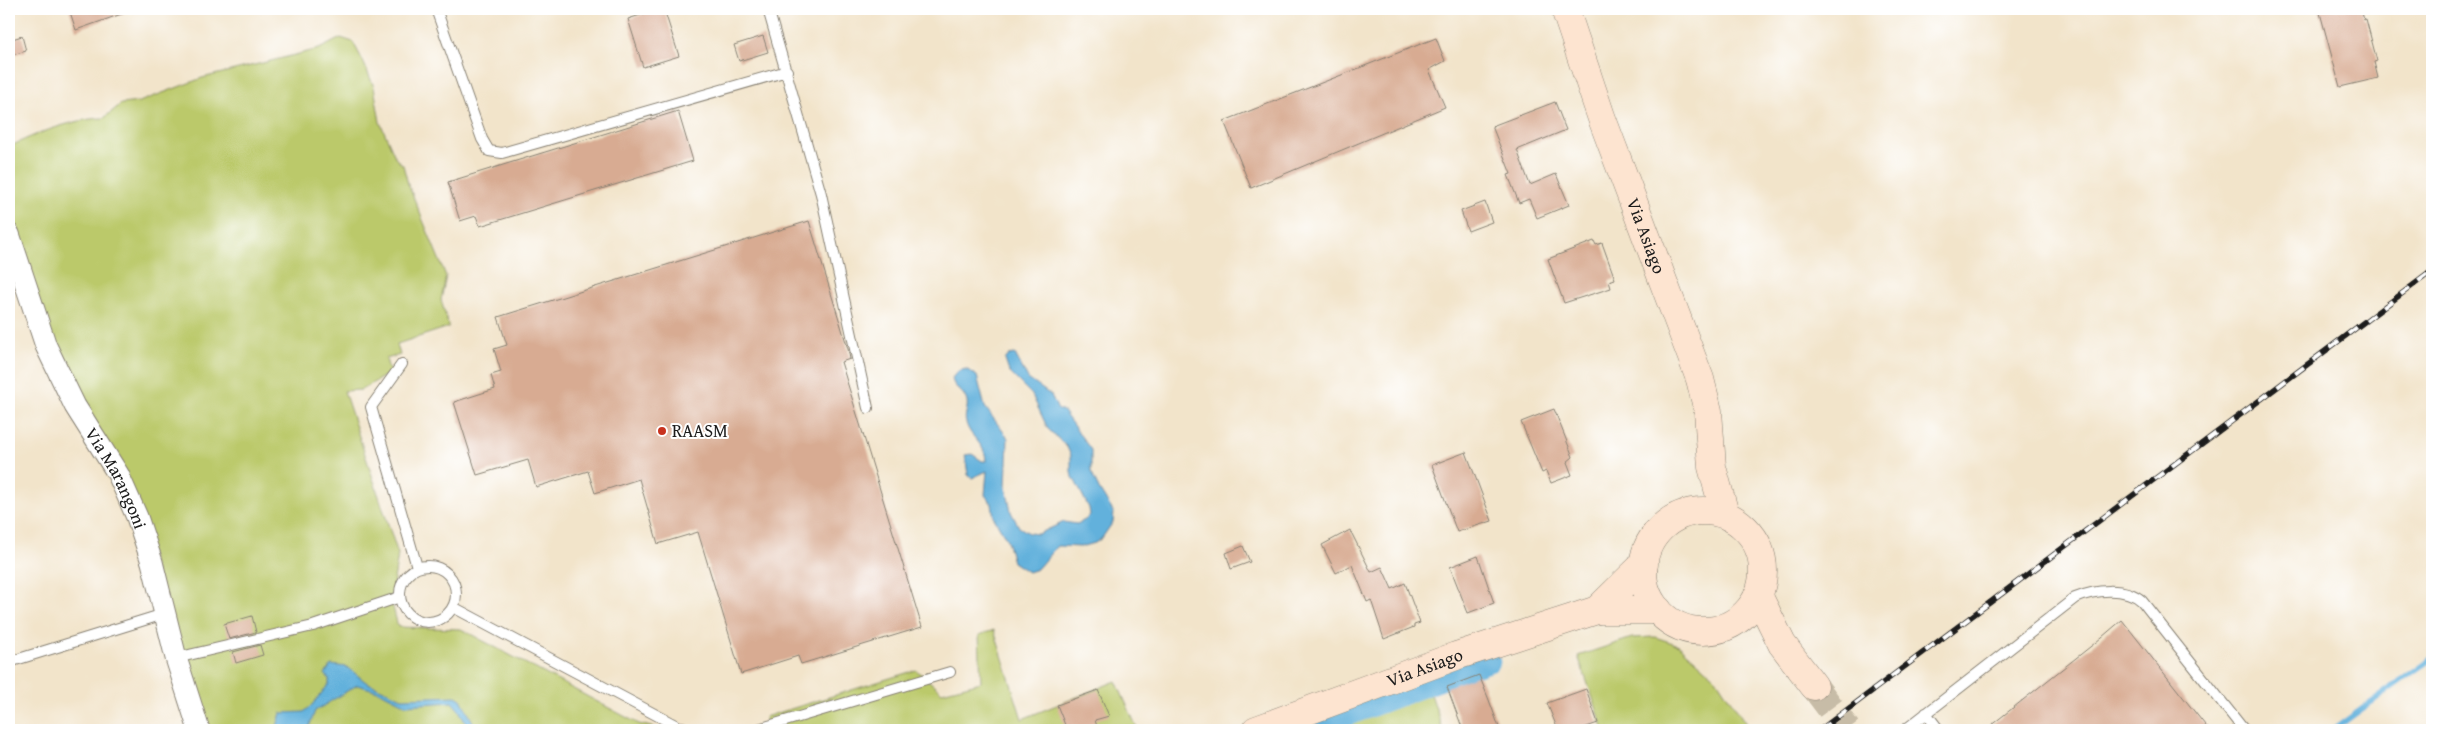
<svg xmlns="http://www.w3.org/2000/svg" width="2441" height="739" viewBox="0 0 2441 739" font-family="'Gentium Book Plus',serif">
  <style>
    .green { fill: #bbc96b; stroke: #6c7244 }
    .water { fill: #62b1dc; stroke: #3f667c }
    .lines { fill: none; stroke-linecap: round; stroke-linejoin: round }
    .stream { stroke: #62b1dc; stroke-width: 5.5 }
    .canal { stroke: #62b1dc; stroke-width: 19 }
    .building { fill: #d8ab92 }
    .secondary-tunnel { stroke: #c7bca7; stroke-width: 28; stroke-dasharray: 28 14; stroke-linecap: butt }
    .lane-casing { stroke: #878073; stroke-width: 12 }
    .street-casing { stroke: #878073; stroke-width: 23 }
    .secondary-casing { stroke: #878073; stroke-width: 29 }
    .lane { stroke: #fff; stroke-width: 10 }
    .street { stroke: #fff; stroke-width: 21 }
    .secondary { stroke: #fde4d0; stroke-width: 28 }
    .rail-casing { stroke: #1c1c1c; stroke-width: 5.5 }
    .rail { stroke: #fff; stroke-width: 4; stroke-dasharray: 11; stroke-linecap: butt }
    .poi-dot { fill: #c8321e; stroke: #fff; stroke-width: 2 }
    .labels { text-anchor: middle; stroke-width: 4; stroke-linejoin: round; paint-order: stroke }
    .street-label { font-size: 18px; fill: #1c1c1c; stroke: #fff }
    .poi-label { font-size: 18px; fill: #1c1c1c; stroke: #fff; text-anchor: start }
  </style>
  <rect width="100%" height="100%" fill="#fff"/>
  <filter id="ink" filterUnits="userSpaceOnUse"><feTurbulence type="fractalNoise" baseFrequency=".02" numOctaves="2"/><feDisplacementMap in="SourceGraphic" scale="10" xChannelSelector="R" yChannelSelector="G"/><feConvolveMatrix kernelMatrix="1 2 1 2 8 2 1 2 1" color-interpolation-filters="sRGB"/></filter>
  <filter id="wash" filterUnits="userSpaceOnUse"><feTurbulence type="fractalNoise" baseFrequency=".0096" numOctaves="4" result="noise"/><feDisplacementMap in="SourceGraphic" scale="20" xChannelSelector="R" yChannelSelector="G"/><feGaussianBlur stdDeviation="1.12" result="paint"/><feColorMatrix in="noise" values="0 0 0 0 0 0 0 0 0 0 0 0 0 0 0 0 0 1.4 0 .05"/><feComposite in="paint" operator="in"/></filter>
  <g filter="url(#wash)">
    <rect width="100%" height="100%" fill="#f2e4ca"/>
    <path class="green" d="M341,38L353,42L363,61L374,87L380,122L396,159L403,165L408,184L446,276L441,300L449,327L397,344L400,355L386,359L390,373L361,390L344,391L398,554L391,599L398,627L461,629L639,724L663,730H207L145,538L88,430L9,232V147C34,134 76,118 104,118L121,104L139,102L202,78L319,49Z
      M994,630L1022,719L1116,681L1138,730H769L765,717L916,670L942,692L981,682L979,635Z
      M1655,637L1679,645L1716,678L1750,730H1604L1578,656L1632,638Z
      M1425,676L1443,730H1284Z"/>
    <path class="water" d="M1015,354L1028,379L1051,395L1058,410H1062L1091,450V472L1099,489L1114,513L1113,522L1102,538L1095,543L1081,547L1057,546L1037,569L1028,572L1013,562L1007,540L994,518L992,504L985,495L987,471L972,478L968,475L965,455L972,454L982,461H986C986,444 970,438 966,423C963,413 971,407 965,397C961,389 953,388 952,378L958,371L966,369L977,376L985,407L1008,438L1006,487L1011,512L1019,527L1029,533L1038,534L1064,522L1077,524L1085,520L1090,515L1089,508L1071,473V456L1067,447L1048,429L1032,395L1009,372L1005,360L1009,355Z
      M331,665L347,667L366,682L402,698L456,696L461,699L477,730H469L459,710L452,702L406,705L378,691L357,685L315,711L308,730H276L281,713L304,712L311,706L329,684V679L325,674Z"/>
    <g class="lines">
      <path class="stream" d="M2333,730L2432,658"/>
      <path class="canal" d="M1312,730L1491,662"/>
    </g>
    <g id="blocks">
      <path class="building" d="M69,9H129L130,11L76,30Z
        M659,9H664L679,56L643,67L628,19Z
        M2319,9H2361L2364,20L2366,19L2377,61L2374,62L2378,78L2340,87Z
        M22,36L26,51L9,56V40Z
        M763,36L768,52L739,61L734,45Z
        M1436,38L1445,61L1429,70L1445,107L1251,188L1224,121Z
        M1555,102L1566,130L1517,150L1530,185L1556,174L1569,205L1537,218L1529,199L1519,203L1508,175L1511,174L1492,126Z
        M678,111L693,161L480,226L476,216L460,221L448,182Z
        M1485,202L1492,222L1468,231L1461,211Z
        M809,221L848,349L850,359L841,362L922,627L801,664L798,656L741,674L698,532L658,544L639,479L595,493L588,471L536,487L528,460L477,475L454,402L495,389L491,375L501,372L494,349L507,345L498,317Z
        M1594,241L1596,245L1602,243L1615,279L1609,281L1611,288L1564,303L1548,259Z
        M1554,409L1573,457L1567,462L1572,475L1551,483L1546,471L1542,473L1521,422Z
        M1466,452L1492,521L1457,532L1432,465Z
        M1350,530L1371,572L1382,567L1392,589L1405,583L1420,623L1414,625V627L1384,639L1371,600L1367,602L1352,565L1336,573L1322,545Z
        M1243,546L1250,562L1231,569L1226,553Z
        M1478,556L1494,603L1468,613L1450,567Z
        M252,616L256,632L229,639L224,624Z
        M2122,620L2209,730H1985L2095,643Z
        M260,645L263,655L236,663L233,652Z
        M1479,675L1489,700L1500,730H1463L1447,687Z
        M1586,689L1598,723L1578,730H1558L1547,703Z
        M1098,690L1109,716L1095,720L1098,730H1067L1057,705Z"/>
    </g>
  </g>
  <g filter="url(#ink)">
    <use href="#blocks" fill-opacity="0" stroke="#878073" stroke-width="1"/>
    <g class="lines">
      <path class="secondary-tunnel" d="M1814,686L1847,730"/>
      <g class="lane-casing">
        <path id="lane" d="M436,9L482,139L489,151L502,153L787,71
          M768,9L821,194L868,408
          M402,364L371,407L417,567
          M400 594a28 28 0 1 1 56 0a28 28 0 1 1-56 0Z
          M453,607L677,726L696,730
          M176,658L313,626L400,597
          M9,662L164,614
          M1926,713L1939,730
          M755,730L950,672
          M1905,730L2075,598C2094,590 2125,586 2142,601L2244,730"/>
      </g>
      <g class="street-casing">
        <g id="street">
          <path id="s1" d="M9,234L46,346L75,406L118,474L137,517L152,562L176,658L199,730"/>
        </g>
      </g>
      <g class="secondary-casing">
        <g id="secondary">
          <path id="s2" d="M1565,9L1601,116L1700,379L1708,411L1712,467L1725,514"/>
          <circle cx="1703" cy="571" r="60"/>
          <path d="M1758,595L1782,644L1814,686"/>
          <path d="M1597,610L1644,564"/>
          <path id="s3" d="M1256,730L1456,656L1597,610H1658"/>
        </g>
      </g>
      <use href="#lane" class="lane"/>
      <use href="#street" class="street"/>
      <use href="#secondary" class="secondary"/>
      <g class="rail-casing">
        <path id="rail" d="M1820,730L2432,271"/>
      </g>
      <use href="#rail" class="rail"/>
    </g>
  </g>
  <circle class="poi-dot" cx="662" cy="431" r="5"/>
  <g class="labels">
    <g class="street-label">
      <text dy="6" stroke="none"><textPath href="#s2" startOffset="241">Via Asiago</textPath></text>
      <text dy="6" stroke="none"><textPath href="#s1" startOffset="268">Via Marangoni</textPath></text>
      <text dy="6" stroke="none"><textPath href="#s3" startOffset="180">Via Asiago</textPath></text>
    </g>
    <g class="poi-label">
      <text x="672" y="437">RAASM</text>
    </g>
  </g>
  <rect width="2441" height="739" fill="none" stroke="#fff" stroke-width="30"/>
</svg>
